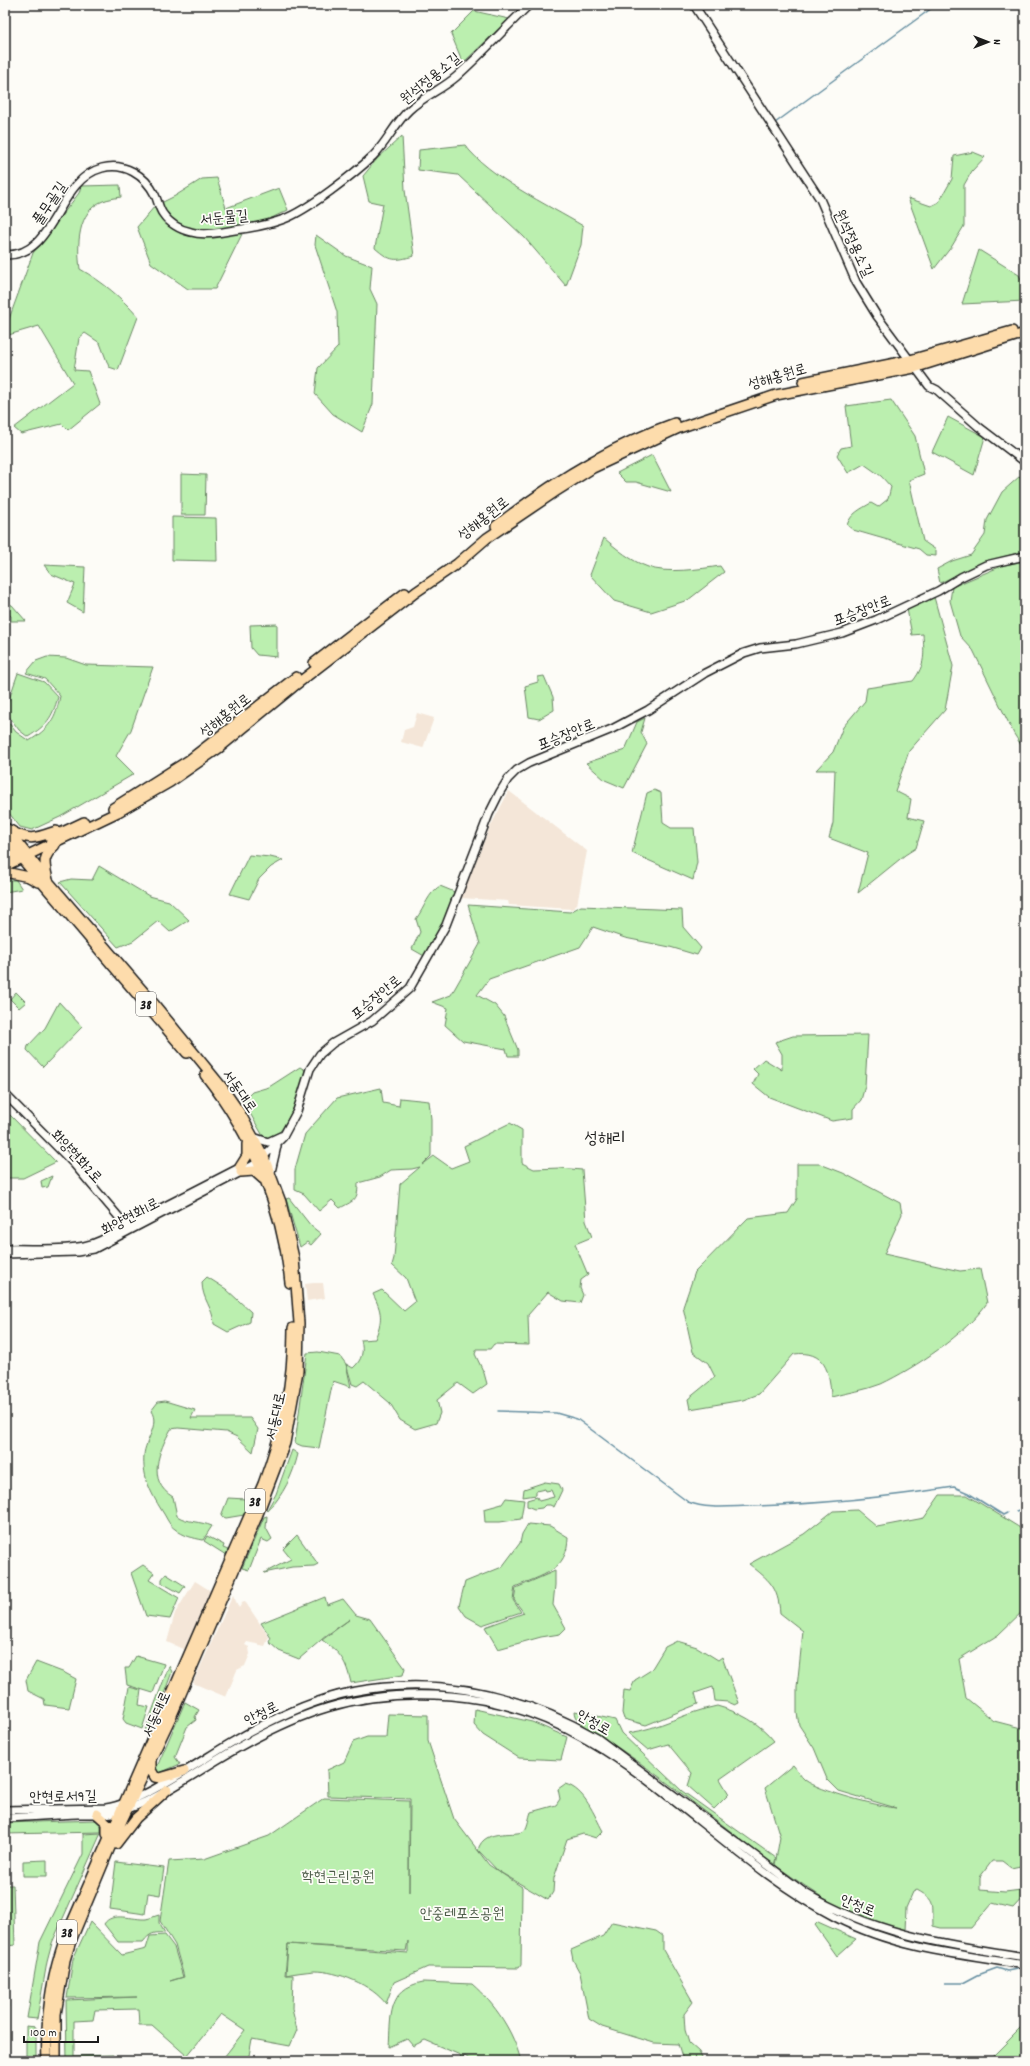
<svg xmlns="http://www.w3.org/2000/svg" width="1030" height="2066" viewBox="0 0 1030 2066" font-family="Dekko,'Poor Story',sans-serif">
  <style>
    .built { fill: #f4e6d8 }
    .green { fill: #bbefaf; stroke: #6c8666 }
    .lines { fill: none; stroke-linecap: round; stroke-linejoin: round }
    .stream { stroke: #668fa1; stroke-width: 1.5 }
    .minor-casing { stroke: #1c1c1c; stroke-width: 10 }
    .major-casing { stroke: #1c1c1c; stroke-width: 12 }
    .minor { stroke: #fdfcf7; stroke-width: 7 }
    .major { stroke: #fddcac; stroke-width: 9 }
    .labels { text-anchor: middle; stroke-width: 3.5; stroke-linejoin: round; paint-order: stroke }
    .shield { fill: #fdfcf7; stroke: #605f5e; stroke-width: 1 }
    .shield-label { font-size: 14px; font-weight: bold; fill: #1c1c1c }
    .street-label { font-size: 15px; fill: #1c1c1c; stroke: #fdfcf7 }
    .park-label { font-size: 15px; fill: #4c5b48; stroke: #fdfcf7 }
    .quarter-label { font-size: 17px; fill: #1c1c1c; stroke: #fdfcf7 }
  </style>
  <rect width="100%" height="100%" fill="#fdfcf7"/>
  <filter id="ink" filterUnits="userSpaceOnUse"><feTurbulence type="fractalNoise" baseFrequency=".025" numOctaves="2"/><feDisplacementMap in="SourceGraphic" scale="8" xChannelSelector="R" yChannelSelector="G"/><feConvolveMatrix kernelMatrix="1 2 1 2 8 2 1 2 1" color-interpolation-filters="sRGB"/></filter>
  <g filter="url(#ink)">
    <path class="built" d="M417,713L434,718L423,748L401,742L404,730L413,727Z
      M509,791L587,851L577,905L572,909L509,905L508,901L461,898L490,827Z
      M314,1283H323L325,1298L307,1301L305,1284Z
      M195,1581L211,1591L185,1650L167,1642L175,1613Z
      M233,1595L239,1608L243,1601L246,1603L269,1637L265,1646L247,1642L245,1645L249,1647L250,1654L245,1666L237,1670L226,1697L193,1683Z"/>
    <path class="green" d="M474,11L509,19L463,63L451,34Z
      M402,136L405,190L414,256C395,261 391,262 375,248L383,204L369,201L363,176L377,159Z
      M465,145C489,177 548,205 583,226L581,245L566,286L524,237L458,175L418,170L419,150Z
      M973,152L985,157L972,171L964,185V226L952,246L934,269L908,198L931,206L939,202L952,179L954,156Z
      M217,178L226,208L279,188L288,210L243,232L215,289H188L151,263L137,227L155,206L175,196L202,179Z
      M120,185L121,197C115,198 108,199 103,201C77,211 77,246 80,269C103,282 121,297 138,317L118,370L109,367L100,343L85,333L79,338L74,370L88,371L100,404L68,430L62,424L21,434L14,428L73,383L39,326L5,336V330L33,253L79,193L81,186Z
      M316,235L346,256L372,266L370,289L377,304L373,404L362,432L333,414L315,394L318,368L338,347L337,312L315,245Z
      M979,250L1019,275L1025,287V301L962,304Z
      M891,400L915,436L924,474L909,480L923,541L936,550V556L926,555L919,549L853,530L847,525C851,513 861,509 871,503L878,507L888,499L891,487L881,476L864,464L848,473L837,455L841,448L851,446L846,406Z
      M948,417L985,437L974,475L932,452Z
      M652,455L671,492L636,482H626L617,473Z
      M181,474L206,475L205,515H181Z
      M1020,476L1025,479V551L981,563L940,583L937,569L952,561L971,555L985,535L987,520L1002,492Z
      M172,517L216,518L217,561L172,560Z
      M604,538C617,549 631,561 648,567C665,574 701,569 720,566L724,572L688,600L651,612L614,601L590,575Z
      M1025,561V751L1014,734L973,650L960,636L950,601L952,587L1004,565Z
      M44,565L85,567L83,612L67,603L75,584L51,574Z
      M934,597L953,666L945,710L909,751L895,791L911,799L908,817L924,821L916,848L905,855L858,893L868,853L829,838L833,823L835,770H816L833,752L843,727L865,701L867,688L913,681C926,664 924,654 923,634L912,635L907,609Z
      M5,603L12,605L26,621H11V616L5,612Z
      M277,624V657L257,655L251,648L250,625Z
      M47,657L66,658L86,665L153,667L131,730L116,756L134,774L60,817L32,830L20,827L5,808V718L16,732L29,741C49,729 56,718 60,696L45,679L26,673L36,661Z
      M18,673L44,682L58,697C52,718 47,725 28,737L19,730L5,711Z
      M544,676L553,697L554,710L539,719L529,717L525,686L538,682V677Z
      M645,718L641,732L647,744L624,788L605,780L586,763L625,750L637,722Z
      M654,790L661,793L663,823L671,828H694L697,862L693,880L632,853L647,793Z
      M249,855L270,857L283,860L271,867L259,879L249,899L230,894Z
      M99,866L149,896L169,901L189,920L170,932L158,921L133,941L118,947L60,882L71,879L92,880Z
      M5,880H16L22,889L5,892Z
      M440,886L457,893L442,928L426,957L412,949L420,932L416,919C425,907 428,893 440,886Z
      M468,905L570,912L581,906L682,910L683,927L701,948L697,955L670,947L625,938L593,927L580,947L489,979L477,995L495,1005L504,1016L518,1050V1056H508L506,1049L463,1041L445,1025L448,1008L432,1002L451,995L480,944Z
      M16,992L26,1002L19,1008L10,999Z
      M59,1002L82,1027L43,1067L27,1050L28,1046L45,1028Z
      M868,1035L865,1086L861,1100L853,1109V1118L832,1121L769,1097L753,1084L758,1074L753,1069L764,1059L782,1070V1054L775,1042L793,1036Z
      M300,1067L305,1070C306,1082 286,1130 275,1136C271,1139 268,1138 263,1136L243,1101L252,1092L269,1087Z
      M381,1088L383,1103L399,1106L400,1098L429,1101L431,1119V1156L422,1165L434,1156L451,1168L469,1161L464,1146L510,1123L522,1130V1163L534,1169L560,1168L582,1170L586,1221L592,1237L575,1244L588,1275L581,1280L580,1288L583,1295L580,1303L563,1301L548,1292L528,1315L529,1345L494,1344L490,1349H477L475,1354L484,1373L487,1384L473,1394L458,1383L437,1400L440,1413L436,1423L415,1429L400,1420L390,1403L364,1381L357,1386L352,1384L346,1364L353,1368C362,1360 364,1352 361,1340L375,1339C383,1319 382,1312 373,1294L382,1290L404,1311L415,1302L406,1278L392,1265L394,1258L400,1184L420,1167L412,1169L391,1170L380,1177L358,1183C358,1200 355,1200 340,1208L332,1200L319,1211L304,1194L295,1190V1169L305,1134L337,1098Z
      M9,1115H10L56,1162L23,1178H5V1118Z
      M797,1164H820L843,1173L900,1203L902,1214L884,1254L960,1271L980,1269L987,1303C966,1334 915,1368 881,1384C866,1390 847,1393 831,1397C830,1371 825,1350 794,1354L759,1394L743,1400L690,1409L688,1399L715,1377L708,1363L693,1352L683,1307L695,1272L748,1218L788,1213L797,1199Z
      M52,1176L48,1187L42,1188L41,1181Z
      M289,1198L311,1226L321,1234L311,1245L307,1242L300,1247L286,1199Z
      M207,1277L226,1289L251,1312L250,1322L228,1332L214,1324C213,1307 202,1300 202,1282Z
      M318,1352L340,1356L346,1364L351,1387L333,1381L319,1448L302,1446L295,1443L307,1353Z
      M165,1401L195,1410L191,1418H250L258,1429L253,1452L237,1437L226,1432L178,1428L171,1429C159,1451 146,1481 173,1497L177,1516C188,1523 200,1521 212,1526L203,1540C193,1538 183,1536 175,1529C170,1526 167,1519 164,1514C152,1495 142,1478 144,1455C145,1440 160,1425 151,1411L158,1402Z
      M292,1450L298,1454C293,1475 283,1495 268,1511L267,1510L276,1494Z
      M545,1482L559,1484L562,1490L554,1507L550,1505H545L542,1508L534,1509L527,1506V1500L537,1497L539,1501L554,1497L551,1490L546,1491L545,1489L536,1491V1495L523,1497L524,1489Z
      M252,1490H255L244,1515L226,1518L221,1516L228,1498L246,1499Z
      M940,1495H967L1025,1531V1609L998,1635L959,1659L966,1698L994,1721L1025,1729V1865L1011,1868L1002,1861H992L980,1877V1890L1005,1892L1021,1890L1025,1895L1013,1908L992,1903L971,1928H941L933,1926C932,1904 937,1901 917,1890L913,1892L906,1908L905,1931C884,1925 863,1918 843,1909C819,1897 797,1880 775,1865L780,1837L765,1788L793,1765C797,1769 800,1776 805,1780C819,1791 878,1806 896,1808L839,1791L827,1779L814,1748L799,1725L797,1713V1687L803,1631L780,1613C778,1586 769,1580 749,1564L804,1534L833,1511L857,1510L877,1527L924,1518Z
      M506,1498L524,1500L521,1519L500,1522H485L484,1509L502,1504Z
      M267,1516L266,1528L272,1539L268,1542L261,1539L249,1570L242,1568L264,1517Z
      M528,1524L550,1526L568,1537C568,1571 542,1575 515,1587L513,1600L521,1612L482,1625L466,1616L459,1606L465,1582L502,1567L520,1543L522,1534Z
      M297,1535L318,1564L314,1566L292,1567L264,1573L291,1559L283,1549Z
      M207,1536L224,1545L223,1548L228,1550L226,1555L204,1541Z
      M143,1565L154,1573L149,1580L179,1598L170,1619L146,1616L131,1573Z
      M555,1571V1585L553,1605L566,1628L560,1634L541,1637L498,1649L485,1627L524,1613L514,1600L516,1588Z
      M166,1574L185,1586L180,1593L162,1583V1579Z
      M325,1597L327,1605L343,1599L356,1615L370,1619L405,1668L403,1675L351,1683C346,1661 341,1653 322,1640L350,1619L327,1635L299,1659L279,1651L269,1642L271,1638L261,1623Z
      M677,1641L697,1647L718,1660L722,1657L739,1703L735,1705L728,1702L715,1701L713,1687L695,1693L698,1704L646,1725L624,1719L622,1713L624,1690L630,1691L635,1680L651,1670L665,1647Z
      M136,1656L164,1664L153,1693L127,1685L125,1668H129Z
      M36,1662L65,1673L76,1679L69,1708L45,1705L44,1699L28,1691L26,1680Z
      M169,1666L172,1672L162,1699L146,1734L144,1733Z
      M129,1687L141,1690L139,1705L149,1707L142,1729L126,1723L123,1719Z
      M185,1702L199,1710L195,1717L196,1720L187,1727L175,1757L180,1764L162,1772L157,1773L156,1769Z
      M717,1706C739,1712 760,1723 774,1741L720,1779L729,1794L714,1809L688,1786L692,1773L668,1744L648,1750L628,1733C659,1729 686,1712 717,1706Z
      M475,1709L532,1722L567,1737L561,1760L519,1758L483,1735L474,1725Z
      M575,1711L615,1720L621,1733L682,1791L776,1858L774,1865C723,1826 673,1785 620,1749C608,1741 575,1727 575,1711Z
      M388,1714L428,1715V1741L454,1819L489,1865L522,1887L521,1965L519,1968L428,1967L394,1982L386,2004C372,1985 338,1971 314,1971C305,1972 295,1973 286,1975L288,1944L408,1953V1941L406,1951L288,1944L285,1975H293L292,2009L297,2030L290,2046L252,2039L248,2061H221L245,2030L221,2014L187,2056L152,2025H139L138,2009L95,2010L93,2020L74,2021V2056L113,2055L114,2061H67L66,2000L137,1997L67,1998L73,1959L90,1922L122,1955L146,1949L150,1936L165,1935L174,1947L183,1977L170,1981L184,1977L175,1945L160,1921L169,1861L204,1859L269,1836L324,1798L409,1801V1892L410,1799L328,1796L327,1770L344,1762L353,1742L367,1737H386Z
      M565,1784C585,1789 594,1815 603,1831L596,1838L583,1834L567,1839L554,1878L553,1892L548,1900L498,1871L478,1850C484,1826 519,1838 525,1830C528,1826 529,1817 531,1812L556,1805L560,1799L558,1789Z
      M97,1820L101,1824V1832L5,1834V1823Z
      M101,1833L52,1943L47,1962L37,2019L27,2018L40,1942L83,1854V1834Z
      M47,1860V1876H23V1861Z
      M116,1862L164,1868L160,1895L148,1893L145,1914L110,1909Z
      M5,1885H13L15,1945L7,1946L8,2007H5Z
      M159,1915V1923L165,1933C154,1932 150,1933 143,1942H118L104,1924C112,1911 134,1920 146,1919C151,1918 155,1916 159,1915Z
      M612,1922L656,1931L663,1936V1950L693,2002L684,2014L685,2030L689,2043L699,2052L703,2060L685,2061L682,2057L678,2044L654,2043L602,2027L589,2019L580,1973L573,1960L571,1950L603,1936Z
      M818,1922L856,1939L837,1956L815,1925Z
      M423,1982L472,1984C496,2005 513,2031 521,2061H472L465,2056L461,2058L460,2055L425,2040L413,2046L407,2039L389,2047C391,2017 387,1989 423,1982Z
      M26,2026L36,2027V2061H26Z
      M1025,2026V2061H988L1022,2027Z"/>
    <g class="lines">
      <path class="stream" d="M775,123L936,5
        M498,1411L556,1413L577,1419L688,1502C708,1510 733,1506 754,1506C821,1504 888,1497 954,1487L968,1493L1003,1515L1007,1513
        M1016,1511L1025,1508
        M945,1983H963L978,1975L997,1968L1007,1971L1017,1969"/>
      <g class="minor-casing">
        <path id="minor" d="M694,5L820,199L856,282L877,316L929,386L937,390L979,427L1025,462
          M5,255C56,257 56,180 102,168C124,162 145,175 155,195C158,201 159,209 163,214C169,223 180,230 191,232C205,236 221,232 235,230C251,228 268,225 284,219C308,210 354,174 373,156C387,142 395,123 409,110C423,97 442,89 456,77C482,54 505,28 529,5
          M5,1094L74,1164L129,1229
          M253,1137L268,1142L281,1136
          M271,1172L277,1146
          M5,1249C30,1248 59,1251 84,1246C100,1243 112,1234 126,1226L237,1169
          M5,1254L77,1252L94,1249L241,1172L257,1163L283,1137L297,1111L310,1069L320,1054L333,1043L372,1021L410,988L446,925L489,814L500,792L508,779L517,770L529,763L612,729L648,710L705,673L744,653L760,648L796,644L842,633L876,620L938,591L961,577L986,565L1025,556
          M5,1810L106,1808C140,1803 197,1763 229,1744C266,1722 307,1701 351,1692C438,1675 521,1694 597,1738L805,1893C876,1935 945,1944 1025,1957
          M5,1818C29,1817 54,1815 78,1814C91,1814 105,1815 117,1812C149,1805 189,1777 217,1760C296,1712 357,1689 451,1696C612,1708 702,1847 835,1917C894,1948 960,1955 1025,1965"/>
      </g>
      <g class="major-casing">
        <path id="major" d="M803,382L910,360L1012,331
          M496,526C550,484 610,446 675,423
          M314,663L405,593
          M113,808L189,760L296,677
          M5,827L48,881L155,1005L222,1087L240,1113L264,1157L281,1202L294,1258L299,1323L298,1371L285,1443L256,1519L172,1715L116,1833L71,1941L65,1960L56,2014V2061
          M10,830C29,842 36,838 56,831
          M50,838L84,822
          M5,839L187,1053
          M5,858L22,851
          M5,866L118,812L170,782L219,748L293,687L416,592L457,564L487,538L555,492L593,468L679,428L776,395L914,368L1025,333
          M5,872L29,877L38,882
          M48,880C44,862 42,858 55,845
          M205,1075C252,1134 283,1209 290,1283
          M240,1167L247,1156V1144
          M241,1172L254,1171L263,1179
          M151,1760V1770L155,1777L160,1778L184,1771
          M97,1814L107,1823V1834
          M116,1844L136,1818L167,1790
          M47,2061C45,2020 51,1979 64,1941L263,1484C283,1430 293,1385 293,1328"/>
      </g>
      <use href="#minor" class="minor"/>
      <use href="#major" class="major"/>
    </g>
  </g>
  <g class="labels">
    <g class="shield">
      <rect x="136" y="992" width="20" height="24" rx="3"/>
      <rect x="245" y="1489" width="20" height="24" rx="3"/>
      <rect x="57" y="1920" width="20" height="24" rx="3"/>
    </g>
    <g class="shield-label">
      <text x="146" y="1009">38</text>
      <text x="255" y="1506">38</text>
      <text x="67" y="1937">38</text>
    </g>
    <g class="street-label">
      <text transform="translate(430 78) rotate(-39)" y="5">원석정용소길</text>
      <text transform="translate(49 203) rotate(-56)" y="5">풀무골길</text>
      <text transform="translate(224 217) rotate(-6)" y="5">서둔물길</text>
      <text transform="translate(854 243) rotate(65)" y="5">원석정용소길</text>
      <text transform="translate(777 376) rotate(-16)" y="5">성해홍원로</text>
      <text transform="translate(483 518) rotate(-38)" y="5">성해홍원로</text>
      <text transform="translate(862 610) rotate(-21)" y="5">포승장안로</text>
      <text transform="translate(225 715) rotate(-38)" y="5">성해홍원로</text>
      <text transform="translate(566 734) rotate(-22)" y="5">포승장안로</text>
      <text transform="translate(376 997) rotate(-40)" y="5">포승장안로</text>
      <text transform="translate(240 1091) rotate(55)" y="5">서동대로</text>
      <text transform="translate(77 1156) rotate(47)" y="5">화양현화2로</text>
      <text transform="translate(130 1216) rotate(-28)" y="5">화양현화1로</text>
      <text transform="translate(275 1416) rotate(-78)" y="5">서동대로</text>
      <text transform="translate(261 1713) rotate(-26)" y="5">안청로</text>
      <text transform="translate(156 1714) rotate(-66)" y="5">서동대로</text>
      <text transform="translate(594 1722) rotate(30)" y="5">안청로</text>
      <text transform="translate(63 1796) rotate(-1)" y="5">안현로서9길</text>
      <text transform="translate(858 1905) rotate(22)" y="5">안청로</text>
    </g>
    <g class="park-label">
      <text x="338" y="1881">학현근린공원</text>
      <text x="462" y="1918">안중레포츠공원</text>
    </g>
    <g class="quarter-label">
      <text x="605" y="1143">성해리</text>
    </g>
  </g>
  <rect width="1030" height="2066" fill="none" stroke="#fdfcf7" stroke-width="20"/>
  <rect x="10" y="10" width="1010" height="2046" fill="none" stroke="#1c1c1c" stroke-width="1.5" filter="url(#ink)"/>
  <g transform="translate(988 42) rotate(90)" stroke="#fdfcf7" stroke-width="3" paint-order="stroke">
  <path d="M0-3L7 15L0 10L-7 15Z" fill="#1c1c1c"/>
  <text y="-6" font-size="11" font-weight="bold" text-anchor="middle" fill="#1c1c1c">N</text>
  </g>
  <path d="M24 2036v6h74v-6" fill="none" stroke="#1c1c1c" stroke-width="2"/>
  <text x="30" y="2036" font-size="12" fill="#1c1c1c" stroke="#fdfcf7" stroke-width="3" paint-order="stroke">100 m</text>
</svg>
